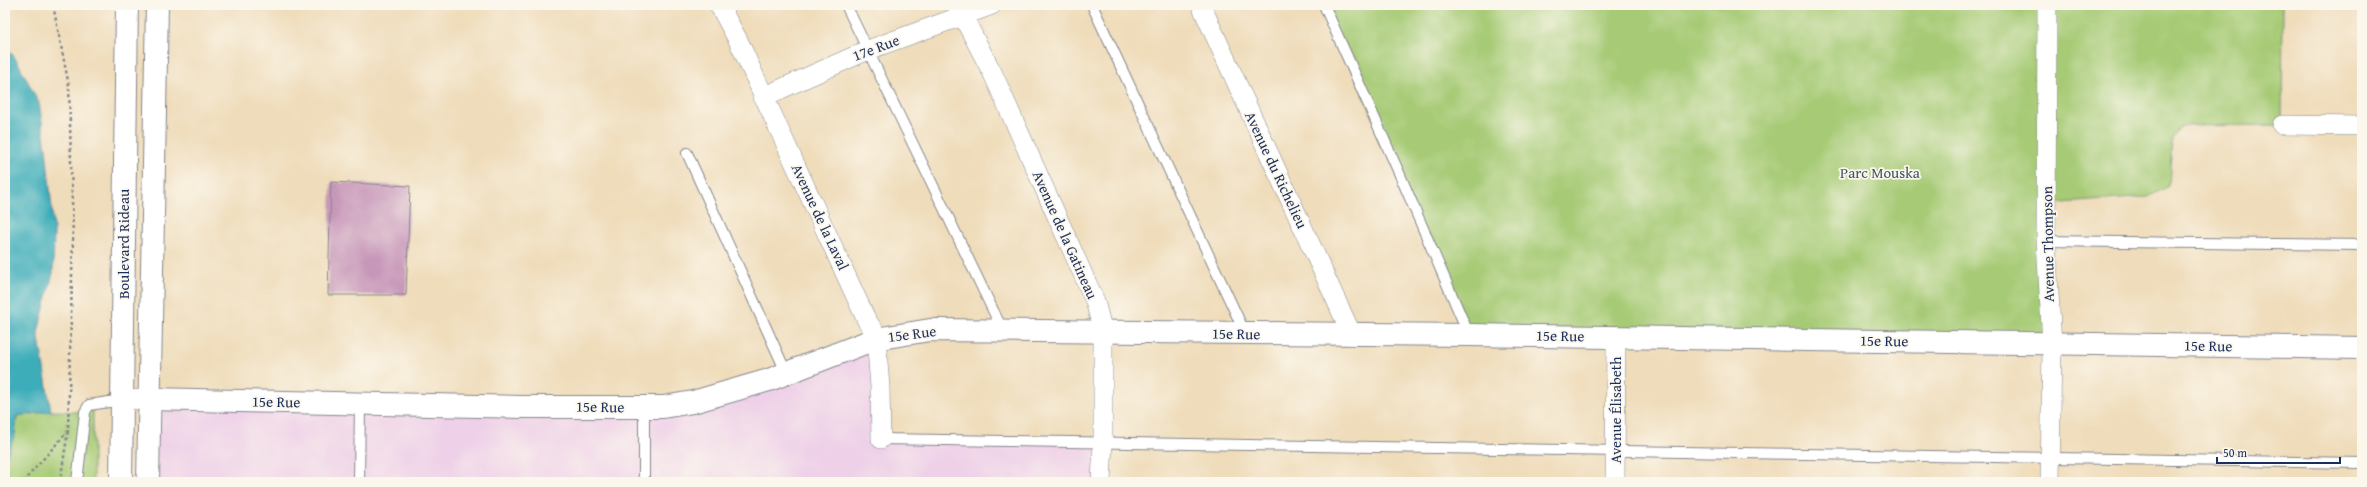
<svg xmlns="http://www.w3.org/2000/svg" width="2367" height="487" viewBox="0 0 2367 487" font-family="'Gentium Book Plus',serif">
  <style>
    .built { fill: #eed0e8 }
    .green { fill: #a6ca74; stroke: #607c69 }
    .water { fill: #3dadba; stroke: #2c6e8c }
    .building { fill: #c797b9 }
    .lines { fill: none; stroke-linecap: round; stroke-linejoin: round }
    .service-casing { stroke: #85868c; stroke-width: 12 }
    .minor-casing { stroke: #85868c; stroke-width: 20 }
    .tertiary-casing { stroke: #85868c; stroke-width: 24 }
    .secondary-casing { stroke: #85868c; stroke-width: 24 }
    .path { stroke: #85868c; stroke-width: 2.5; stroke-dasharray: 3 3; stroke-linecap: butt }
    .service { stroke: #fff; stroke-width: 10 }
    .minor { stroke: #fff; stroke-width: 19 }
    .tertiary { stroke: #fff; stroke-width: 22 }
    .secondary { stroke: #fff; stroke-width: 22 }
    .labels { text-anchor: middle; stroke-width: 3.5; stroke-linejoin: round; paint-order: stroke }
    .street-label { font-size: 15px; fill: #1b2f5e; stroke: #fbf7ec }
    .park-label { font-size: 15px; fill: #3e5664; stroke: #fbf7ec }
  </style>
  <rect width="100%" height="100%" fill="#fbf7ec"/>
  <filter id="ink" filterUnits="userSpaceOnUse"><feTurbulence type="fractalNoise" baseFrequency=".025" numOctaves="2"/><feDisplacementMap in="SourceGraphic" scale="8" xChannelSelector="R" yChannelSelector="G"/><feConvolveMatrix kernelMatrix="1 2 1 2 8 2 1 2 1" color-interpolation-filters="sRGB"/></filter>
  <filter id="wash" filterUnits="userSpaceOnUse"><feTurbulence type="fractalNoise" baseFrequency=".012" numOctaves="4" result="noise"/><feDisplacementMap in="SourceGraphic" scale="16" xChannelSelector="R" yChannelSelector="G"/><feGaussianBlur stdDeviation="0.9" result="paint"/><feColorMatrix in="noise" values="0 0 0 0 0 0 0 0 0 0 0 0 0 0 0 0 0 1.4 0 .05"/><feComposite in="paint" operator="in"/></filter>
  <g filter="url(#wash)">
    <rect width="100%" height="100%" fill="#efdcba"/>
    <path class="built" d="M868,342L881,439L1103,442L1101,482H148L150,399L663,407Z"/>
    <path class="green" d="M1324,5H2283L2282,125L2181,126L2172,139L2169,186L2148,197L2047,204L2052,344L1469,335Z
      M93,404V482H5V460L15,434L17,416L51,411L85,412Z"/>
    <path class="water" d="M5,44L17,61L39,103L46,148L54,230L53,273L38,332L51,411L17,416L15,434L5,460Z"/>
    <g id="blocks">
      <path class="building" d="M331,182L410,186L406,295H328Z"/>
    </g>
  </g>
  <g filter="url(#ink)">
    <use href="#blocks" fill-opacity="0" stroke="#85868c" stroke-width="1"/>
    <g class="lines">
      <g class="service-casing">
        <path id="service" d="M846,5L1003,331
          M1092,5L1245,333
          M1324,5L1400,175L1469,335
          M687,153L786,372
          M2046,241L2362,245
          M881,439L2362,463
          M77,482L85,412L89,405L122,400
          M359,482L360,403
          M644,482V408"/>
      </g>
      <g class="minor-casing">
        <path id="minor" d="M719,5L738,40L867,321L873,329L877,349L880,387L881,439
          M957,5L993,74L1095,301L1103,332V442L1101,482
          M1201,5L1352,335
          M2047,5L2046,241L2052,344L2050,482
          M763,97L868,50L992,5
          M2282,125L2362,126
          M122,400L150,399
          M1615,482L1616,337"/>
      </g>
      <g class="tertiary-casing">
        <path id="tertiary" d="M150,399L522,407H663L693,402L769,380L875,339L930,330L1469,335L2362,348"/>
      </g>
      <g class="secondary-casing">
        <path id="secondary" d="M121,482L127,5
          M148,482L157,5"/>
      </g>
      <path class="path" d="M23,482L68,431L73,239L69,86L53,5
        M60,482L68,431"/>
      <use href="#service" class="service"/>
      <use href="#minor" class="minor"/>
      <use href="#tertiary" class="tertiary"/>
      <use href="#secondary" class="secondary"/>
    </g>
  </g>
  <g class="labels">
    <g class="street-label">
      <text transform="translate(876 48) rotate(-21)" y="5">17e Rue</text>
      <text transform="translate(1276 170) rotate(65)" y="5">Avenue du Richelieu</text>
      <text transform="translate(820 217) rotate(65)" y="5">Avenue de la Laval</text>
      <text transform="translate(1065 235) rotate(66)" y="5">Avenue de la Gatineau</text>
      <text transform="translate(124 244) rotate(-90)" y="5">Boulevard Rideau</text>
      <text transform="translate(2048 244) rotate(-91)" y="5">Avenue Thompson</text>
      <text transform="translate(912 334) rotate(-7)" y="5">15e Rue</text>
      <text transform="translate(1236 334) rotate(1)" y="5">15e Rue</text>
      <text transform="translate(1560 336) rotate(1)" y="5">15e Rue</text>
      <text transform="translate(1884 341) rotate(1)" y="5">15e Rue</text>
      <text transform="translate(2208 346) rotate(1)" y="5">15e Rue</text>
      <text transform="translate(276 402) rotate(1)" y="5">15e Rue</text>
      <text transform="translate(600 407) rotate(1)" y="5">15e Rue</text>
      <text transform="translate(1616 410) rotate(-90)" y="5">Avenue Élisabeth</text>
    </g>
    <g class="park-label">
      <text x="1880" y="178">Parc Mouska</text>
    </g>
  </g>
  <rect width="2367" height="487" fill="none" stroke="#fbf7ec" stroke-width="20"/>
  <path d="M2217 457v6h123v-6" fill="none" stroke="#1b2f5e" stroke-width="2"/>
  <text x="2223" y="457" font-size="12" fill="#1b2f5e" stroke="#fbf7ec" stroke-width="3" paint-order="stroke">50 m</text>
</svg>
